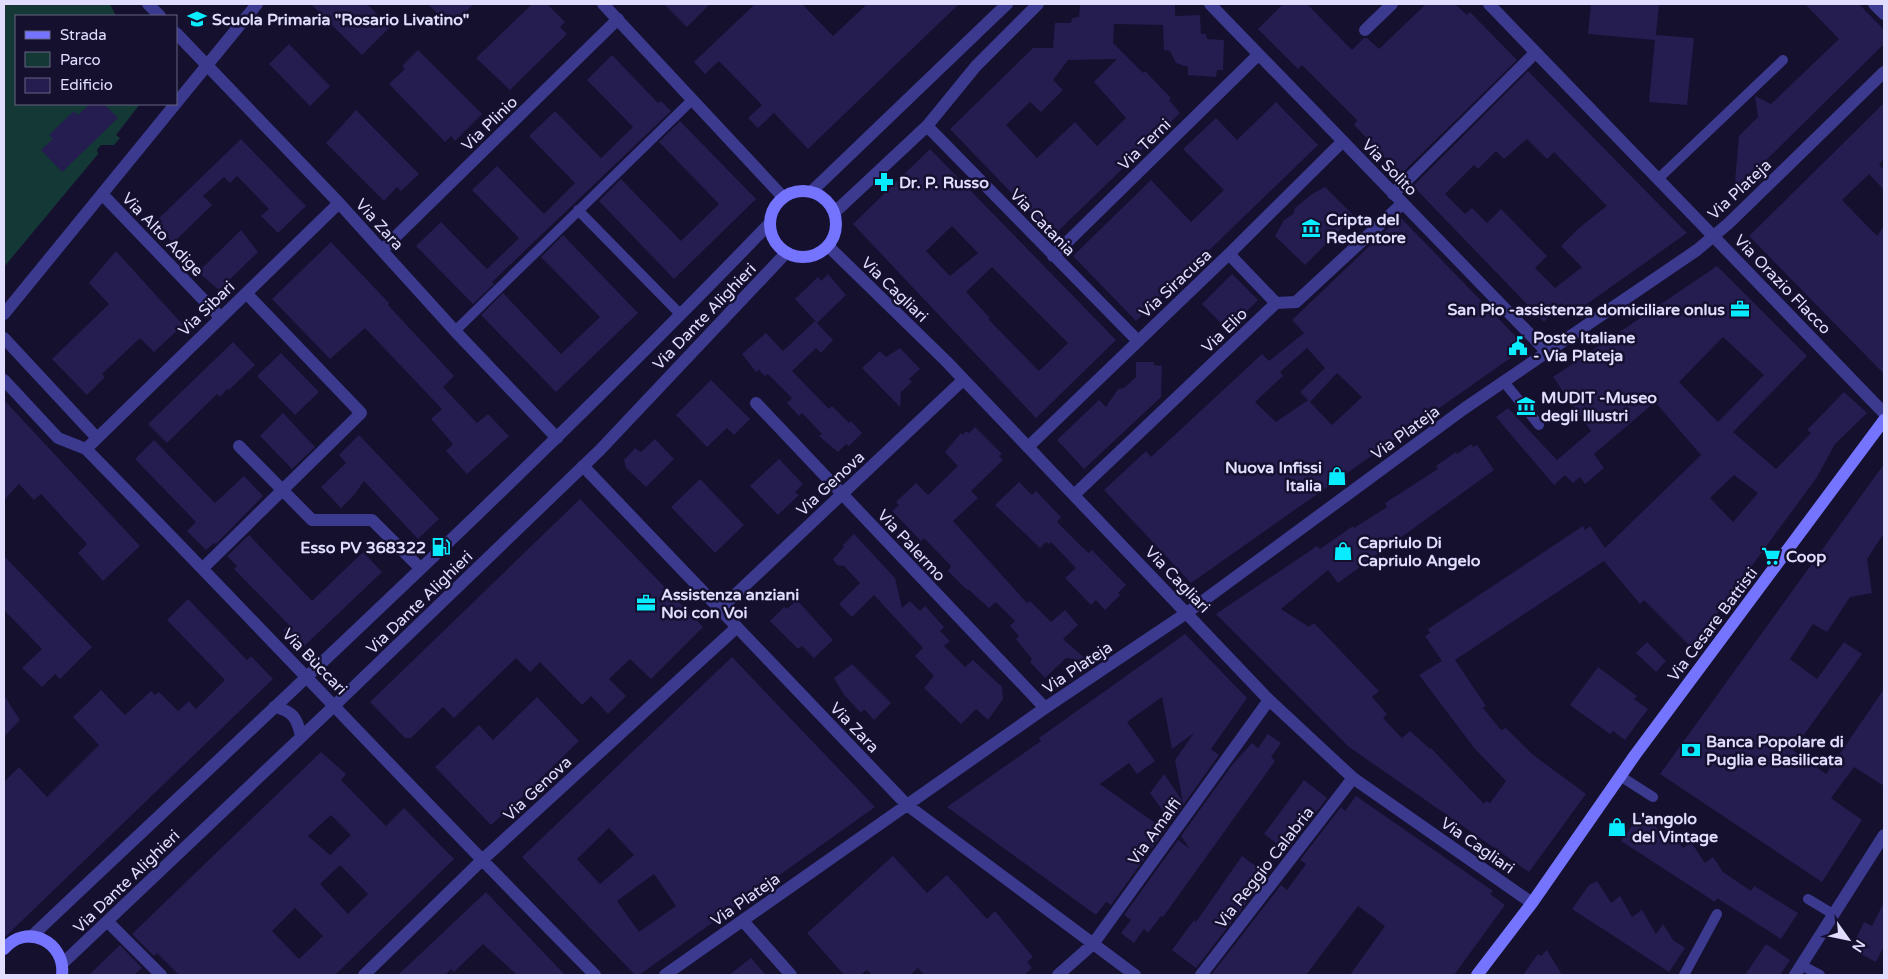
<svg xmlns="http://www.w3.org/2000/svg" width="1888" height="979" viewBox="0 0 1888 979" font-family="'Varela Round',sans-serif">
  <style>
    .green { fill: #133836 }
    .building { fill: #251c50; fill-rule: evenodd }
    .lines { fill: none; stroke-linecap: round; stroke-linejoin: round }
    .service { stroke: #3b3a8f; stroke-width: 10 }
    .minor { stroke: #3b3a8f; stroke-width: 12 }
    .tertiary { stroke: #3b3a8f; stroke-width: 12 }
    .secondary { stroke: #7474ff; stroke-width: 12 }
    .labels { text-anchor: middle; stroke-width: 5; stroke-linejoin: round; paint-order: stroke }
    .poi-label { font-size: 16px; font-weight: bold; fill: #e0ddff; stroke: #15102e; text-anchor: start }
    .street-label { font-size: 16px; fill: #e0ddff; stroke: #15102e }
  </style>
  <rect width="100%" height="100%" fill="#15102e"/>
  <path class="green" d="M4,4H110L116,16H16V104H140L116,135L120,138L114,145H101L97,150L98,154L4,267Z"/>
  <path class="building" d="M311,4H367L390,27L362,55Z
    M428,4H474L450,26Z
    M532,4H547L565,22L560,27L567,34L510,90L476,58Z
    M664,4H710L687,27Z
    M755,4H802L833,36L867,4H959L808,149L774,113L758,128L748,118L762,105L719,61L705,74L694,62Z
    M1080,4H1175V16L1200,15L1201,34H1206L1207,39L1224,40L1223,70H1217L1216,77L1188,75V67L1176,63L1170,51L1164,50L1163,25L1114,24L1113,43L1143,73L1145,71L1171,98L1169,100L1180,113L1053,236L950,129L1033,48H1053L1055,23H1071L1072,18L1079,17ZM1117,59L1094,82L1126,118L1097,146L1075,122L1037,158L1006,125L1030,102L1041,112L1063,90L1053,80L1068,60Z
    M1283,4H1307L1352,50L1364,38H1367L1379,49L1426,4H1455L1467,15L1470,12L1517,60L1401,174L1354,125L1357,120L1302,65L1298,69L1258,29Z
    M1591,4H1659L1656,35L1694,38L1687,105L1649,102L1655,40L1588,34Z
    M1805,4H1859L1884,30V44L1734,192L1739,136L1758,117L1755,96L1771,104L1839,39Z
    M289,44L330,86L310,106L269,64Z
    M418,50L482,114L455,141L451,136L445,142L389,84L405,69L402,66Z
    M612,55L658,103L661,101L671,111L492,282L494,284L473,304L416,246L441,222L487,269L519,238L472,190L497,166L544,214L575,183L529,136L555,111L601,158L633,127L587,80Z
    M1528,71L1687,233L1570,316L1561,303L1544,322L1413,186ZM1527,139L1547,159L1554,152L1607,206L1580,227L1561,246L1582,267L1555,288L1535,268L1547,256L1501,209L1487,223L1472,208L1465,214L1445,194L1474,165L1478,169L1496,151L1504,159Z
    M1276,102L1318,145L1136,321L1073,256L1151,180L1191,222L1224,190L1183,149L1216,118L1237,140Z
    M1884,103V158L1879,165L1884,170V190L1869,174L1842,200L1877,236L1884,226V374L1749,236Z
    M90,104H104L118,118L62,172L41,150L53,139L49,135L74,111L78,115Z
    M356,110L419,174L401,191L397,187L384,201L326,143Z
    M680,121L756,199L674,279L599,201L621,179L681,241L719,204L659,142Z
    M241,139L306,206L278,233L261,216L269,209L237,176L230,183L224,177L203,196L212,205L173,243L165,234L163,236L152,225Z
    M930,149L1116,340L1036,418L853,224ZM952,226L978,253L950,276L926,251ZM992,267L1068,343L1039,371L988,319L990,318L966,292Z
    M1325,187L1354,216L1305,265L1275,236L1284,220L1293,214L1295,208L1312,194Z
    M1400,217L1526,347L1191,583L1104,490L1146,451L1151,457L1262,354L1269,361L1304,333L1292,320ZM1307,348L1325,368L1300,392L1310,402L1337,373L1362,397L1332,425L1308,400L1276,422L1255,402L1283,376L1280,372Z
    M241,230L258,252L219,290L198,272Z
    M563,235L638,313L556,392L481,315L503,293L561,354L600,317L541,257Z
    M331,242L389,303L388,305L454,376L443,387L477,423L488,414L509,436L467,474L446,451L453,444L431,419L442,409L365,328L330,359L272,299Z
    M116,251L183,325L154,352L140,338L102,374L105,377L87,395L52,359L109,304L89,283Z
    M1717,266L1807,356L1733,432L1776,469L1811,433L1807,430L1844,392L1867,413L1835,444L1817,477L1692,648L1644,600L1640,604L1604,561L1455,660L1486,706L1483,708L1501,730L1506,728L1532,754L1586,794L1529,872L1349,747L1216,614L1317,546L1320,549L1353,526L1354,528L1387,507L1385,503L1438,469L1436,466L1456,452L1457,454L1471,444L1473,447L1477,445L1494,470L1338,583L1328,570L1281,609L1309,627L1314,623L1379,691L1372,697L1387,714L1383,718L1402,738L1410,731L1430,749L1431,748L1484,804L1486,801L1490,803L1506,781L1475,749L1419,675L1442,661L1425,636L1430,633L1428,629L1583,526L1585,530L1590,526L1605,548L1701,455L1655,402L1594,454L1604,468L1585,484L1580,477L1573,483L1565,475L1554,485L1496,417L1508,408L1557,460L1591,431L1553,377ZM1723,337L1764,375L1718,422L1679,382ZM1734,475L1758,493L1733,522L1710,498Z
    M828,274L846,295L817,323L795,299L818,277L821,281Z
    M1232,274L1258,300L1228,330L1202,304Z
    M815,321L833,340L821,353L816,348L792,371L829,409L832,406L849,423L851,421L862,433L849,446L846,444L838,452L819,436L822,434L802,413L799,416L787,403L792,398L768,374L765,376L759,370L756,372L742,354L766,333L783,351Z
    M233,342L255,365L229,390L227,389L220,397L217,394L167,443L148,424Z
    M900,348L920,369L909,379L912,382L901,392L900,407L862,368L880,351L886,357Z
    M281,353L319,392L295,415L257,376Z
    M1136,362H1154V365L1162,366L1161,397L1084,469L1057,440L1099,400L1106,407L1118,389L1124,388L1136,377Z
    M711,380L750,419L734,435L727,428L707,447L676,415Z
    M4,400L140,546L103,581L78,553L87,544L41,494L34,500L19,484L4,500Z
    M283,413L315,447L292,469L260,436Z
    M975,427L1002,454L999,456L1003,460L971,491L978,498L953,521L1027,603L1030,601L1051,622L1065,610L1078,625L1063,639L1088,661L1066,658L1045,678L1030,662L1032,659L1016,639L1019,636L1010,626L1015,621L996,602L989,608L968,589L967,590L948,571L951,566L924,538L921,541L892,511L899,505L896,502L916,483L928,495L958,466L945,452L961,433L963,435L966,431L969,433Z
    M359,435L439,519L418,539L364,481L355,494L341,508L321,487L346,463L339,455Z
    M655,439L674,459L646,487L626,468L624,460L635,448L641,452Z
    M154,440L215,503L244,476L263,496L216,544L214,543L206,550L187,531L196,522L135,459Z
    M779,459L803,484L795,492L799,495L778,515L750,486Z
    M1884,464V533L1867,559L1872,593L1850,597L1827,632L1813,624L1790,659L1817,679L1844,642L1862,654L1793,750L1826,774L1884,689V786L1854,767L1831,798L1862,820L1822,882L1660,774Z
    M700,479L744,525L715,553L671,507Z
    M1019,482L1032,495L1036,491L1061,517L1057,522L1083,548L1089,553L1092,550L1126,585L1118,593L1120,595L1105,610L1096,600L1091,605L1065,578L1076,568L1051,542L1049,544L1046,542L1040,548L995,505Z
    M580,499L703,627L651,679L630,659L609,679L626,696L608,714L591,696L582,705L540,662L530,672L516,658L454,718L443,707L411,738H405L370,702Z
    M854,534L895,578L902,608L910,601L920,611L925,606L944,627L940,631L950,641L944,646L965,667L973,660L1002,687L1003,699L988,720L976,709L961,724L924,688L934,676L915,656L923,648L874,595L852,617L839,604L860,583L844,566L837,565L833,559L844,547L843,545Z
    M249,535L312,601L363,552L382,572L301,649L283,630L289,625L234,569L237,566L227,556Z
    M4,556L92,647L60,679L55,674L42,687L22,668L42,649L4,610Z
    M188,599L247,660L251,656L273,679L4,938V782L19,767L47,797L99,745L73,717L101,690L125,715L151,691L155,695L159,692L178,711L189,701L196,709L225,680L167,620Z
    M797,600L833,640L814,658L802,646L798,649L770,621L784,607L787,609Z
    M1185,634L1247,698L1211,749L1219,755L1171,822L1150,793L1164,774L1183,802L1175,760L1194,733L1172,749L1162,697L1127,722L1155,761L1137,774L1129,763L1100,784L1165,830L1111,905L1106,902L1096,915L947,807L1041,741L1039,738Z
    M1647,642L1666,661L1656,672L1636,653Z
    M732,657L875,807L639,975H635L522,857ZM609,828L634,855L600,884L577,859ZM654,874L676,906L639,932L617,901Z
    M852,664L891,703L874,720L864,709L861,713L844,695L834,678Z
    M1598,667L1637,696L1634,699L1648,709L1625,740L1613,731L1610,734L1570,705Z
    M4,695L20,720L4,737Z
    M537,697L579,741L536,783L537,784L491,825L435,767L479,725L493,740Z
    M1268,734L1281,743L1271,757L1275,761L1163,917L1161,916L1148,933L1144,929L1134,943L1121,933L1131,920L1124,915L1178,840L1190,849L1181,836L1232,765L1252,743L1258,748Z
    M321,752L346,774L341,780L386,826L404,808L454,859L335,975H179L157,953L154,956L132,934ZM331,815L351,835L330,855L308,836ZM340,865L368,894L348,914L320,884ZM295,908L323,936L299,959L272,931Z
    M1304,780L1327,798L1287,851L1264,834Z
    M1356,796L1493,891L1490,894L1505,905L1454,975H1350L1385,926L1358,906L1306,975H1211L1281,885L1287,890L1306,864L1300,860L1341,807L1345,811Z
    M1647,814L1661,834L1669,828L1683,848L1691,842L1705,863L1713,857L1723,872L1751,891L1754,886L1798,913L1781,939L1717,898L1715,902L1621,841L1637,819Z
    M893,856L927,893L947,875L987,919L995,911L1033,957L1027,962L1032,968L1024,975H924L918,968L910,975H872L867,970L860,975H844L807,933Z
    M1242,856L1268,875L1196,968L1172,950L1194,920L1196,922Z
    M1597,881L1611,903L1620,896L1632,917L1642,910L1656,934L1663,924L1673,940L1685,948L1669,972L1572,909L1589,885Z
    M486,892L565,975H517L483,944L454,972L451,969L445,975H398Z
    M1884,902V946L1876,962L1851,949L1864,922L1872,926Z
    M1766,944L1790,960L1780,975H1745Z
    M120,945L142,968L134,975H89Z
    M1547,950L1562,975H1523L1538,954L1541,956Z
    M751,958L766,975H729Z"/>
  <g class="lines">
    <path class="service" d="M1658,179L1783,60
      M578,210L681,315
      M455,331L692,100
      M1504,382L1539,425
      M1620,776L1653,797
      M1808,899L1833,914
      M1801,965L1820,975
      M1684,975L1717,914"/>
    <path class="minor" d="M148,4L160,16
      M1210,4L1547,352
      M1489,4L1884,413
      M1874,4L1884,14
      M1365,30L1392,4
      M176,33L339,203L455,331L557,438
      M927,126L1137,340
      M1393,194L1535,53
      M103,195L220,317
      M382,250L618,19
      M1229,254L1276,303
      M1053,256L1258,55
      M4,314L257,4
      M4,338L97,438
      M4,380L58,438L86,449C257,623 423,802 595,975
      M756,403L1045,708
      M239,446L312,520H372L420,568
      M1028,447L1229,254L1343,141
      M86,449L339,203
      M583,466L907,805L1135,975
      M1074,495L1276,303L1296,302L1403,203
      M203,568L361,413L246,293
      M719,610L963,380
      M743,921L791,975
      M108,922L161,975
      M364,975L481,861L736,628
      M665,975L1045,708L1188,612L1465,408L1697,250L1729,223L1884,72
      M1058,975L1093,944L1269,700
      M1201,975L1353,778
      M1795,975L1884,835"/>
    <path class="tertiary" d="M603,4L783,197
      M812,191L1007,4
      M835,212L927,126L976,66L1038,4
      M828,246L946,361L1269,700L1353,778L1532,903
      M274,707C293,711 297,718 301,736
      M31,937C279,702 532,470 769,224
      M63,963L335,705L600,450L786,253"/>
    <path class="secondary" d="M770 224a33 33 0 1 1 66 0a33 33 0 1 1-66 0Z
      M4,949C26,922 66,942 62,975
      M1477,975L1532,903L1635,755L1884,420"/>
  </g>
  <defs>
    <g id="school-bare" transform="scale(1.5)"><path d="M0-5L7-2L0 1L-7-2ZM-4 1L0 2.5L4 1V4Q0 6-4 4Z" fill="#09ecff" stroke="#15102e" stroke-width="2.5" paint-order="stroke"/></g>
    <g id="pharmacy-bare" transform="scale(1.5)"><path d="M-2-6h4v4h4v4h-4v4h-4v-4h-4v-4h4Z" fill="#09ecff" stroke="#15102e" stroke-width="2.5" paint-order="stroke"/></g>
    <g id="museum-bare" transform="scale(1.5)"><path d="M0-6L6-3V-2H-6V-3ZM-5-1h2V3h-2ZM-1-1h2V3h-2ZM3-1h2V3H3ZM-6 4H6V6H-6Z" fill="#09ecff" stroke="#15102e" stroke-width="2.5" paint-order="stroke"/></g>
    <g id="office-bare" transform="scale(1.5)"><path d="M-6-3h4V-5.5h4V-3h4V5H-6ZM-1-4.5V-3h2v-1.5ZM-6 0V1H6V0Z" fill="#09ecff" stroke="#15102e" stroke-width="2.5" paint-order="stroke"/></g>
    <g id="civic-bare" transform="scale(1.5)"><path d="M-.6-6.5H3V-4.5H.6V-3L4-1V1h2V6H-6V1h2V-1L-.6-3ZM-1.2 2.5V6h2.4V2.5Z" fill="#09ecff" stroke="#15102e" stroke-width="2.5" paint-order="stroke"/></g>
    <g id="shop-bare" transform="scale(1.5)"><path d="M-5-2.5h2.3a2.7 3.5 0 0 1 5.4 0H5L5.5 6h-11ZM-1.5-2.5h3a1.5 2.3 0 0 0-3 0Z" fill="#09ecff" stroke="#15102e" stroke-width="2.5" paint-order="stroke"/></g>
    <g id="fuel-bare" transform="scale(1.5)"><path d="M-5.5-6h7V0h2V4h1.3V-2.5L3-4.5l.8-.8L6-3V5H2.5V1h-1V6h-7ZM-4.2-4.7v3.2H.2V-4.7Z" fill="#09ecff" stroke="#15102e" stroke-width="2.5" paint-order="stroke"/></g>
    <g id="supermarket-bare" transform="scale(1.5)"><path d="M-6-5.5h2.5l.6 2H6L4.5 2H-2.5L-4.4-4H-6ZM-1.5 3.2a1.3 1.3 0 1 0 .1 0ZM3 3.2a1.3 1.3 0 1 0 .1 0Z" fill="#09ecff" stroke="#15102e" stroke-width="2.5" paint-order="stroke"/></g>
    <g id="bank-bare" transform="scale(1.5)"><path d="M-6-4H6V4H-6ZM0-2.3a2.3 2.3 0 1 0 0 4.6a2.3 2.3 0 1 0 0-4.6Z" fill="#09ecff" stroke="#15102e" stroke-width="2.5" paint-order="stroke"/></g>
  </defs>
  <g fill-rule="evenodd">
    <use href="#school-bare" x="197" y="19"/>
    <use href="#pharmacy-bare" x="884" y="182"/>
    <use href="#museum-bare" x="1311" y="228"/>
    <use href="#office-bare" x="1740" y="309"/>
    <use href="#civic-bare" x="1518" y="346"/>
    <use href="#museum-bare" x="1526" y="406"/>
    <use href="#shop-bare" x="1337" y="476"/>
    <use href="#fuel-bare" x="441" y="547"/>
    <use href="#shop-bare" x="1343" y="551"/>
    <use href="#supermarket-bare" x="1771" y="556"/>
    <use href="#office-bare" x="646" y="603"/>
    <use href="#bank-bare" x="1691" y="750"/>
    <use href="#shop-bare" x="1617" y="827"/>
  </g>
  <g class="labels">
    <g class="poi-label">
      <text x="212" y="25">Scuola Primaria "Rosario Livatino"</text>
      <text x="899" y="188">Dr. P. Russo</text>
      <text x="1326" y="225">Cripta del<tspan x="1326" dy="18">Redentore</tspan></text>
      <text x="1725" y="315" text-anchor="end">San Pio -assistenza domiciliare onlus</text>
      <text x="1533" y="343">Poste Italiane<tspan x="1533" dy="18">- Via Plateja</tspan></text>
      <text x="1541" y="403">MUDIT -Museo<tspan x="1541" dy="18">degli Illustri</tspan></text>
      <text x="1322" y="473" text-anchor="end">Nuova Infissi<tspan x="1322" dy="18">Italia</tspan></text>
      <text x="1358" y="548">Capriulo Di<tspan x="1358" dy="18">Capriulo Angelo</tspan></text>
      <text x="426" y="553" text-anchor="end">Esso PV 368322</text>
      <text x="1786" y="562">Coop</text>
      <text x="661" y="600">Assistenza anziani<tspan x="661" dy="18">Noi con Voi</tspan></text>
      <text x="1706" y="747">Banca Popolare di<tspan x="1706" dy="18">Puglia e Basilicata</tspan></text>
      <text x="1632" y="824">L'angolo<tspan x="1632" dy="18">del Vintage</tspan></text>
    </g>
    <g class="street-label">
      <text transform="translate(489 123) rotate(-44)" y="6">Via Plinio</text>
      <text transform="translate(1144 144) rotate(-44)" y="6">Via Terni</text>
      <text transform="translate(1390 167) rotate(46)" y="6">Via Solìto</text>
      <text transform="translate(1739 189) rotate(-43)" y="6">Via Plateja</text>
      <text transform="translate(1043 222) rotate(46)" y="6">Via Catania</text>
      <text transform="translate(380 224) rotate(48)" y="6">Via Zara</text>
      <text transform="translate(163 234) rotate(46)" y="6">Via Alto Adige</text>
      <text transform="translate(1175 283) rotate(-43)" y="6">Via Siracusa</text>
      <text transform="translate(1783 284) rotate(46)" y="6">Via Orazio Flacco</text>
      <text transform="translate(895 289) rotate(44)" y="6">Via Cagliari</text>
      <text transform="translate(206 308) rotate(-44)" y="6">Via Sibari</text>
      <text transform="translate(704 316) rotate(-46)" y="6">Via Dante Alighieri</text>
      <text transform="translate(1224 330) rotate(-44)" y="6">Via Elio</text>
      <text transform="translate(1405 432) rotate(-36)" y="6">Via Plateja</text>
      <text transform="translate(830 483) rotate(-43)" y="6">Via Genova</text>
      <text transform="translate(912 545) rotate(47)" y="6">Via Palermo</text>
      <text transform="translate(1178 579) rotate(46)" y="6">Via Cagliari</text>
      <text transform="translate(419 602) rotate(-44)" y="6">Via Dante Alighieri</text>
      <text transform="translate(1712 624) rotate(-53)" y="6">Via Cesare Battisti</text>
      <text transform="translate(315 661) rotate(46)" y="6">Via Bùccari</text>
      <text transform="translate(1077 667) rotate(-34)" y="6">Via Plateja</text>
      <text transform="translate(855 727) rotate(46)" y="6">Via Zara</text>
      <text transform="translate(537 788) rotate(-43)" y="6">Via Genova</text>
      <text transform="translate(1154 831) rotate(-54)" y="6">Via Amalfi</text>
      <text transform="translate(1478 845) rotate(35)" y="6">Via Cagliari</text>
      <text transform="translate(1264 867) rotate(-52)" y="6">Via Reggio Calabria</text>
      <text transform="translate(126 881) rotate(-44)" y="6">Via Dante Alighieri</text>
      <text transform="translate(745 899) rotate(-35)" y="6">Via Plateja</text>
    </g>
  </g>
  <rect width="1888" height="979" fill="none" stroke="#e0ddff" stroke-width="10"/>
  <rect x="15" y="15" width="162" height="90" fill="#15102e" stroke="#666282"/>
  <rect x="25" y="31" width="25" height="8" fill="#7474ff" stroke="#666282"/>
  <text x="60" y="40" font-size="15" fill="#e0ddff">Strada</text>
  <rect x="25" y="52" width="25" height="15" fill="#133836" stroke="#666282"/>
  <text x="60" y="65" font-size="15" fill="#e0ddff">Parco</text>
  <rect x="25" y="78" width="25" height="15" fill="#251c50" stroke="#666282"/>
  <text x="60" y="90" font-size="15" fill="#e0ddff">Edificio</text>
  <g transform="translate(1848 939) rotate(123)" stroke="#15102e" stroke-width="4" paint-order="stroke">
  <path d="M0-4L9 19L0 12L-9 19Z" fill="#e0ddff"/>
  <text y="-8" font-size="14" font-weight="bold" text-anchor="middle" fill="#e0ddff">N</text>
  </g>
</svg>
